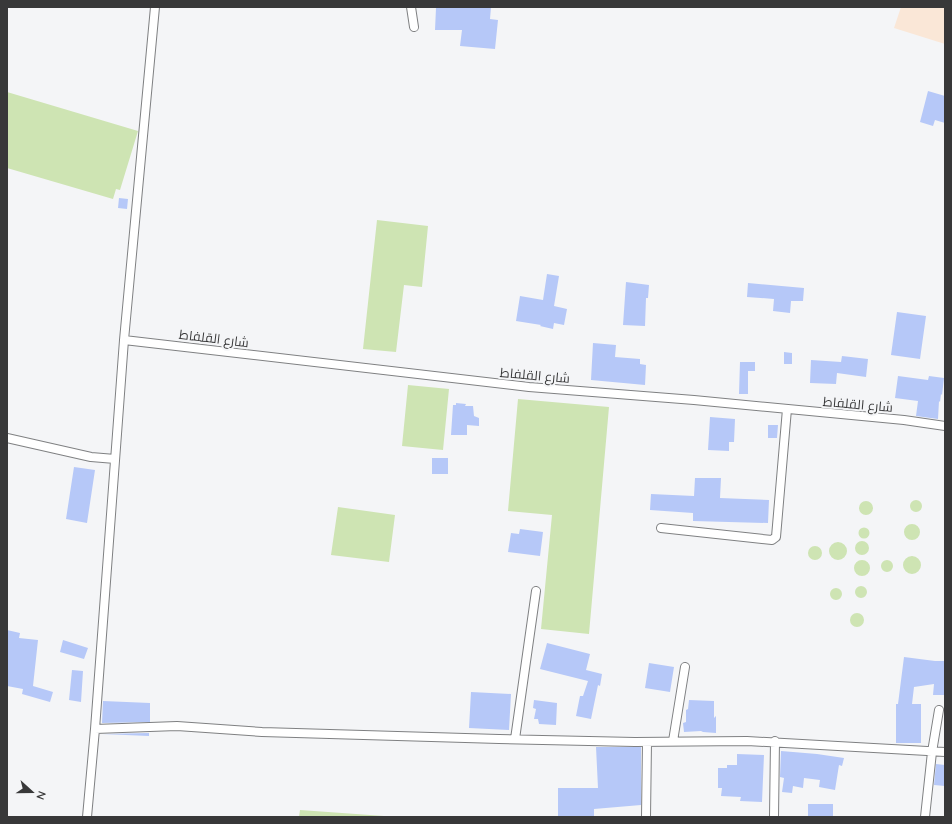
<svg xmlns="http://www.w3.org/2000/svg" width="952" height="824" viewBox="0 0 952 824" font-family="Quicksand,Cairo,sans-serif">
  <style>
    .education { fill: #fae7d7 }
    .green { fill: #cee4b3 }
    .building { fill: #b6c8f8 }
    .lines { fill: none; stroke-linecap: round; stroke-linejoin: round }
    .street-casing { stroke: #7f8082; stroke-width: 10 }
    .street { stroke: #fff; stroke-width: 8 }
    .labels { text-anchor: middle; stroke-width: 4; stroke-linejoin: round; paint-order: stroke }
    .street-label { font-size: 13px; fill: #383839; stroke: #f4f5f7 }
  </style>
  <rect width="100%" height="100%" fill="#f4f5f7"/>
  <path class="education" d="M901,7H945V44L894,28Z"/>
  <path class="green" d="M7,92L138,131L120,190L116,189L113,199L7,168Z
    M377,220L428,226L422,287L404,285L396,352L363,349Z
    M408,385L449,389L443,450L402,446Z
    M518,399L609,407L589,634L541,629L552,515L508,511Z
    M910 506a6 6 0 1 1 12 0a6 6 0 1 1-12 0Z
    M859 508a7 7 0 1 1 14 0a7 7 0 1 1-14 0Z
    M338,507L395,515L389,562L331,555Z
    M904 532a8 8 0 1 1 16 0a8 8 0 1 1-16 0Z
    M858.5 533a5.5 5.5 0 1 1 11 0a5.5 5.5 0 1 1-11 0Z
    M855 548a7 7 0 1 1 14 0a7 7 0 1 1-14 0Z
    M829 551a9 9 0 1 1 18 0a9 9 0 1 1-18 0Z
    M808 553a7 7 0 1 1 14 0a7 7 0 1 1-14 0Z
    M903 565a9 9 0 1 1 18 0a9 9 0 1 1-18 0Z
    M854 568a8 8 0 1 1 16 0a8 8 0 1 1-16 0Z
    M881 566a6 6 0 1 1 12 0a6 6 0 1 1-12 0Z
    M855 592a6 6 0 1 1 12 0a6 6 0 1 1-12 0Z
    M830 594a6 6 0 1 1 12 0a6 6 0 1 1-12 0Z
    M850 620a7 7 0 1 1 14 0a7 7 0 1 1-14 0Z
    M300,810L384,816V817H299Z"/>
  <path class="building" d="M464,7H491L490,19L498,20L495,49L460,46L462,30H435L436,8H464Z
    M928,91L945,96V123L935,120L933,126L920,122Z
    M119,198L128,199L127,209L118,208Z
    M547,274L559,276L554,306L567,309L564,325L554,323L553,329L540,326L541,325L516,321L520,296L543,300Z
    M626,282L649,285L648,298H646L645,326L623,325Z
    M748,283L804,288L803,301H791L790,313L773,311L774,299L747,297Z
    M897,312L926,316L920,359L891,355Z
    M593,343L616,345L615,357L640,359V364L646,365L645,385L591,380Z
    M784,352L792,353V364H784Z
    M842,356L868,359L866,377L837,373L836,384L810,383L811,360L841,362Z
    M740,362H755V371H748V394H739Z
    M898,376L928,380L929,376L944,378L942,395L941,394L940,402L939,401L938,419L916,416L918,401L895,398Z
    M456,403L466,404L465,406H473L474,416L479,418V426L467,425V435H451L453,405H456Z
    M710,417L735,419L734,442H729V451L708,450Z
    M768,425H778L777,438H768Z
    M432,458H448V474H432Z
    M74,467L95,470L87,523L66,519Z
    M695,478H721L720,498L769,500L768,523L693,521V513L650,510L651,494L694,496Z
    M520,529L543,532L540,556L508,552L511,533L519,534Z
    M7,630L20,633L19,638L38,640L33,686L53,692L50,702L22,694L23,689L7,686Z
    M63,640L88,648L84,659L60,652Z
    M547,643L590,654L586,670L602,674L600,686L598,685L591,719L576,716L580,696H583L588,681L540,669Z
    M904,657L935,661H945V695H933L934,684L914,687L912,704H921V743H896V704H898Z
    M649,663L674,667L670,692L645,688Z
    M72,670L83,671L81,702L69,700Z
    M471,692L511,694L509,730L469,728Z
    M534,700L557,703L556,725L539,724L538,719H534L536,709L533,708Z
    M689,700L714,701V718L716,716V733L703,732L701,731L684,732L683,723L686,722V710L688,709Z
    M103,701L150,703V722L102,723Z
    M149,733V736L102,734Z
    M596,747H641V805L594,809V817L558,816V788H598Z
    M781,751L817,754L844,758L842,766L839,765L835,790L819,787L820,780L804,778L803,788L793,786L792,793L782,792L784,778L780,777Z
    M737,754L764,755L762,802L740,801L741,797L721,796L722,788H718V768H727V765H737Z
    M936,764L945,765V786L934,785Z
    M808,804H833V817H808Z"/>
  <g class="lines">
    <g class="street-casing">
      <path id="street" d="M411,7L414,27
        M124,340L529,387L694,400L904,420L945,426
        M7,438L91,457L115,459
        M661,528L772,540L776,537L787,409
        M95,729L177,726L262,732L499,739L635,742L747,741L945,752
        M515,739L536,591
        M673,741L685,667
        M87,817L95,729L124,340L155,7
        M646,817L647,742
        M774,817L775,741
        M925,817L932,752L939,710"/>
    </g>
    <use href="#street" class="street"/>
  </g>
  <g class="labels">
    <g class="street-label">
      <text transform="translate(214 338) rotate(7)" y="5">شارع القلفاط</text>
      <text transform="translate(535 375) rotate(5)" y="5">شارع القلفاط</text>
      <text transform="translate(858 404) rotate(5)" y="5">شارع القلفاط</text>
    </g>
  </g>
  <rect width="952" height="824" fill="none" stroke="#383839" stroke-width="16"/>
  <g transform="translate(32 792) rotate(111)" stroke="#f4f5f7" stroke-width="3" paint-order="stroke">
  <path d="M0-3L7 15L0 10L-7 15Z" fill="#383839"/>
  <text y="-6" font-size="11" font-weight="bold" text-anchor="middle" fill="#383839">N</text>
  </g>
</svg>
